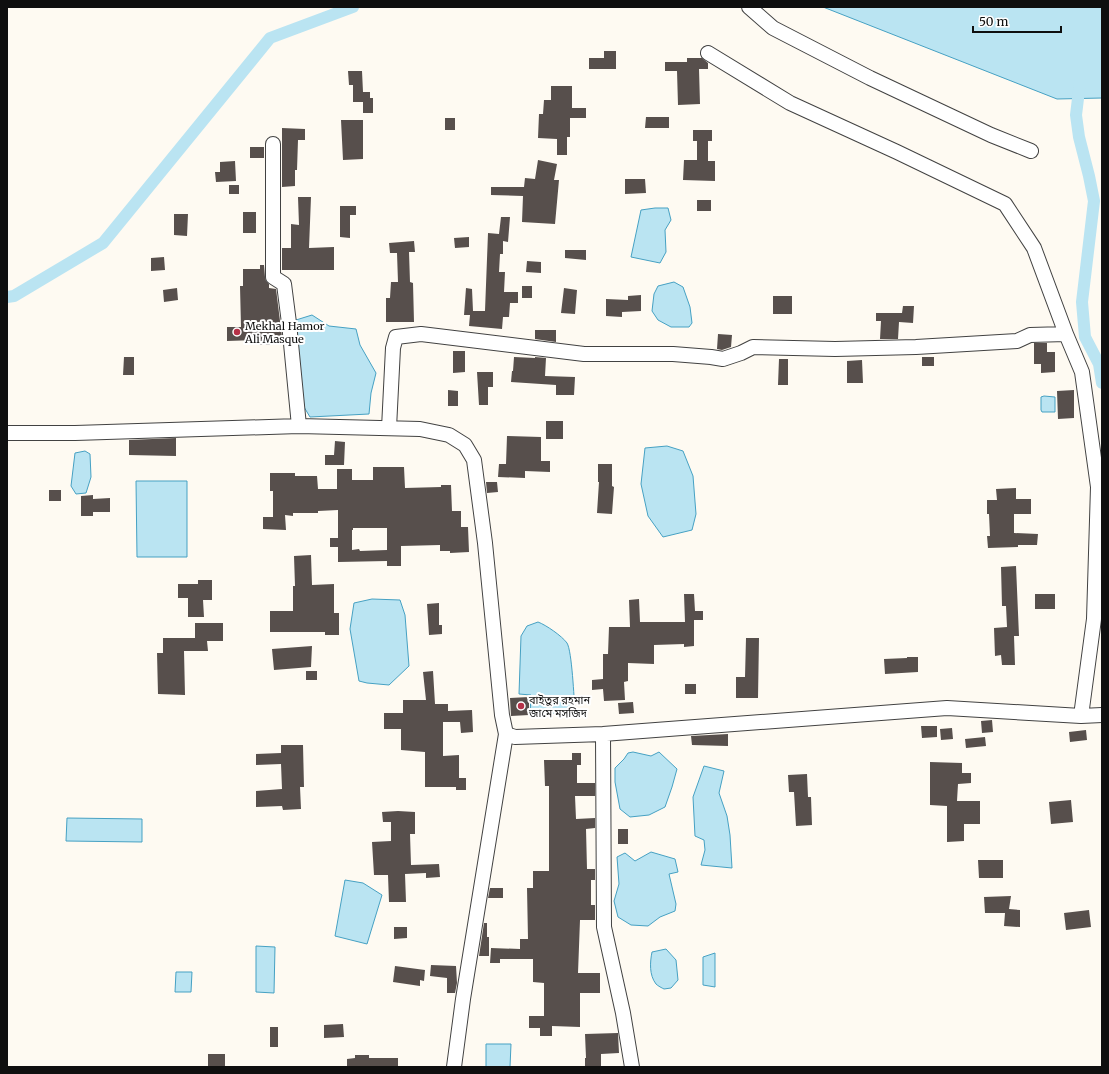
<svg xmlns="http://www.w3.org/2000/svg" width="1109" height="1074" viewBox="0 0 1109 1074" font-family="Merriweather,'Noto Sans Bengali',serif">
  <style>
    .water { fill: #bae4f2; stroke: #46a1c3 }
    .lines { fill: none; stroke-linecap: round; stroke-linejoin: round }
    .canal { stroke: #bae4f2; stroke-width: 12 }
    .building { fill: #574f4c; fill-rule: evenodd }
    .minor-casing { stroke: #424242; stroke-width: 16 }
    .minor { stroke: #fff; stroke-width: 14 }
    .poi-dot { fill: #b53147; stroke: #fff; stroke-width: 1.5 }
    .labels { text-anchor: middle; stroke-width: 4; stroke-linejoin: round; paint-order: stroke }
    .poi-label { font-size: 11px; fill: #0f0f0f; stroke: #fff; text-anchor: start }
  </style>
  <rect width="100%" height="100%" fill="#fefaf2"/>
  <path class="water" d="M823,7H1102V98L1057,99Z
    M655,208H668L671,220L665,230L666,252L660,263L631,257L641,210Z
    M674,282L683,287L690,307L692,323L689,327H671L658,320L652,311L654,294L658,286Z
    M312,315L329,326L356,329L360,345L376,373L371,393L369,414L310,417L301,402L296,320Z
    M1044,396L1055,397V412H1042L1041,410V397Z
    M667,446L683,451L693,476L696,514L692,530L663,537L648,516L641,484L645,448Z
    M85,451L90,454L91,477L86,493L76,494L71,486L75,453Z
    M136,481H187V557H137Z
    M372,599L400,600L405,615L409,666L389,685L367,683L359,681L350,629L354,603Z
    M538,622C546,625 562,636 567,643C572,651 574,699 575,711L530,715L531,695L519,694L521,636L527,626Z
    M633,752L651,756L659,752L677,769L672,787L665,807L649,815L630,817L620,809L615,782V768L624,759L628,753Z
    M704,766L724,771L719,793L727,816L730,835L732,868L701,865L705,850L704,840L695,836L693,797Z
    M67,818L142,819V842L66,841Z
    M651,852L675,859L678,872L669,874L676,904L675,911L660,917L648,926L631,925L618,917L614,901L619,884L617,857L625,853L635,861Z
    M345,880L363,883L382,895L367,944L335,936Z
    M256,946L275,947L274,993L256,992Z
    M666,949L676,960L678,980L671,988L664,989C662,988 658,986 656,984C649,975 650,962 652,952Z
    M715,953V987L703,985V957Z
    M176,972H192L191,992H175Z
    M486,1044H511L510,1067H486Z"/>
  <g class="lines">
    <path class="canal" d="M1080,82L1076,115L1079,137L1089,176L1094,201L1082,302L1085,337L1099,364L1102,383
      M7,297L14,296L103,243L270,38L353,7"/>
  </g>
  <path class="building" d="M604,51H616V69H589V58H604Z
    M687,58H702L708,63V69H699L700,104L678,105L677,71H665V62H687Z
    M348,71H362L363,92H370V98H373V113H363V102H353V85H349Z
    M551,86H572V108H586V118H570V137H567V155H557V139L538,138L539,114H543L544,100H551Z
    M646,117H669V128H645Z
    M445,118H455V130H445Z
    M341,120H363V159L343,160Z
    M282,128L305,129V140H298L297,170H295V186L282,187Z
    M693,130H712V141H708V161H715V181L683,180L684,160H697V141H693Z
    M250,147H264V158H250Z
    M538,160L557,164L554,180H559L555,224L522,222L523,196L491,195V187H524L525,178L535,179Z
    M235,161L236,181L216,182L215,172H220V162Z
    M625,179H645L646,193L625,194Z
    M229,185H239V194H229Z
    M298,197H311L309,248L334,247V270H282V248H291V224L299,225Z
    M697,200H711V211H697Z
    M340,206H356V215H350V238L340,237Z
    M243,212H256V233H243Z
    M174,214H188L187,236L174,235Z
    M501,217H510L508,242L503,241V254H500L499,272H505L504,292H518V303H510L509,317H503L502,329L469,326L470,315H464L466,288L472,289L473,311H485L488,233L499,234Z
    M469,237V247L455,248L454,238Z
    M414,241L415,252H409L410,282L413,283L414,322H386V298H390L391,282H398L397,253H390L389,243Z
    M565,250H586V260L565,258Z
    M164,257L165,270L151,271V258Z
    M527,261L541,262V273L526,272Z
    M260,265H264L265,277L266,281L269,284V288L276,289L282,337H274V345H256V340L227,341V327H241L240,286H243V269H260Z
    M522,286H532V298H522Z
    M177,288L178,300L164,302L163,290Z
    M564,288L577,290L575,314L561,313Z
    M641,295V311L622,312V317L606,316V299L628,300V296Z
    M773,296H792V314H773Z
    M903,306H914L913,323L899,322L898,339H880L881,321H876V313H902Z
    M535,330H556V342L535,339Z
    M718,334L732,335L731,347L722,350L717,349Z
    M1034,343H1047V352H1055V372L1041,373V364H1034Z
    M453,351H465V372L453,373Z
    M124,357H134V375H123Z
    M514,357L535,358V357L546,358L545,376L575,377L574,395H556V385L511,382L512,371H513Z
    M922,357H934V366H922Z
    M779,359H788V385H778Z
    M862,360L863,383H847V361Z
    M477,372H493V387H488V405H479Z
    M448,390L458,391V406H448Z
    M1074,390V418L1058,419L1057,391Z
    M546,421H563V439H546Z
    M507,436L541,437V461H550V472L525,471V478L498,477L499,464H506Z
    M176,438V456L129,455V440Z
    M335,441L345,442L344,465H325V455H334Z
    M598,464H612V486L614,487L612,514L597,513L599,482H598Z
    M373,467H404L405,488L441,487V485H451L452,511H461V527H468L469,552L450,553V551H440V545L401,546V566H387V561L338,562V547H330V538H338V510L318,511V513H293V516L285,515L286,530L263,529V517H273V491H270V473H295V476H317L318,489H337V469H352V480H373ZM353,528H387V550L360,551L359,549L352,550V530H353Z
    M486,482H497L498,492L487,493Z
    M1016,488V499H1031V514H1014V533L1038,534L1037,545H1018V547L988,548L987,536H990L989,514H987V500H997L996,489Z
    M49,490H61V501H49Z
    M93,495V499L110,498V512H93V516H81V496Z
    M311,555L312,585L334,584V613H339V635H325V632H270V611H293V586H295L294,556Z
    M1016,566L1019,636H1014L1015,665H1002L1001,655L995,656L994,628L1007,627L1006,606H1002L1001,567Z
    M198,580H212V600H203L204,617H188V598H178V584H198Z
    M684,594H694L695,611H703V620H694V646L684,647V644L654,645V664L628,663V681L624,682L625,700L604,701L603,689L592,690V680L603,679V654H608L609,627H630L629,600L639,599L640,622H685Z
    M1035,594H1055V609H1035Z
    M439,603V625H442V634L429,635L427,604Z
    M195,623H223V641H207L208,651H184L185,695L158,694L157,653H163V638H195Z
    M746,638H759L758,698H736V677H745Z
    M312,646L311,667L274,670L272,649Z
    M907,657H918V672L885,674L884,659L907,658Z
    M306,671H317V680H306Z
    M433,671L435,704H448V711L472,710L473,732L461,733L460,722H443V756L459,755V778H466V790H456V787H425V752L401,750V729H384V713H403V700H426L423,672Z
    M685,684H696V694H685Z
    M529,697V715L511,716L510,698Z
    M633,702L634,713L619,714L618,703Z
    M992,720L993,732L982,733L981,721Z
    M921,726H937V737L922,738Z
    M952,728L953,739L941,740L940,729Z
    M1086,730L1087,740L1070,742L1069,732Z
    M728,734V746L692,745L691,736Z
    M985,737L986,746L966,748L965,739Z
    M281,745H303L304,787H300L301,809L283,810L282,806L256,807V791L282,789L281,764L256,765V754L281,753Z
    M572,753H581V765H577V783H595V796H575L576,819L595,818V828L586,829L587,869H595V880H591V905H595V920H580L578,973H600V993H580V1027L552,1026V1036H540V1028H529V1016H544V983L533,982V959H500V963H490L491,948L520,949V939H528L527,888H533V871H549V786H545L544,760H572Z
    M930,762L962,763V773H971V783L958,784L957,801H980V824H964V841L947,842V806L930,805Z
    M807,774L808,797H811L812,825L796,826L794,792H789L788,775Z
    M1071,800L1073,822L1051,824L1049,802Z
    M398,811L415,812V834H410L411,865L439,864L440,877L426,878V873L405,874L406,902H389L388,875H374L372,842L391,841V822H383L382,812Z
    M618,829H628V844H618Z
    M978,860H1003V878H979Z
    M490,888H503V898H488Z
    M1011,896L1009,909L1020,910V927L1004,926L1005,913H985L984,897Z
    M1089,910L1091,927L1066,930L1064,913Z
    M484,923H487V937H489V956H479Z
    M394,927H407V938L394,939Z
    M431,965L456,966L457,983L455,993H447V978L430,976Z
    M395,966L425,970L424,981L420,980V986L393,982Z
    M343,1024L344,1037L324,1038V1025Z
    M270,1027H278V1047H270Z
    M618,1033L619,1053L601,1054V1067H585V1058H586L585,1034Z
    M208,1054H225V1067H208Z
    M355,1055H369V1058H398V1067H347V1059L355,1058Z"/>
  <g class="lines">
    <g class="minor-casing">
      <path id="minor" d="M749,7L773,28L870,78L991,135L1031,151
        M708,53L790,103L897,152L1005,204L1034,248L1066,334
        M273,144V277L284,284L289,323L299,426
        M389,428L393,348L396,337L421,334L584,354H673L711,357L723,359L741,353L753,347L835,349L916,347L1017,341L1030,335L1066,334L1082,372L1098,487L1094,619L1081,716
        M7,433H75L299,426L420,429L449,435L465,445L474,460L485,543L502,715L506,734L515,737L603,734L947,708L1081,716L1102,715
        M603,734L604,927L623,1013L632,1067
        M454,1067L463,999L506,734"/>
    </g>
    <use href="#minor" class="minor"/>
  </g>
  <g class="poi-dot">
    <circle cx="237" cy="332" r="4"/>
    <circle cx="521" cy="706" r="4"/>
  </g>
  <g class="labels">
    <g class="poi-label">
      <text x="245" y="330">Mekhal Hamor<tspan x="245" dy="13">Ali Masque</tspan></text>
      <text x="529" y="704">বাইতুর রহমান<tspan x="529" dy="13">জা‌মে মস‌জিদ</tspan></text>
    </g>
  </g>
  <rect width="1109" height="1074" fill="none" stroke="#0f0f0f" stroke-width="16"/>
  <path d="M973 26v6h88v-6" fill="none" stroke="#0f0f0f" stroke-width="2"/>
  <text x="979" y="26" font-size="12" fill="#0f0f0f" stroke="#ffffff" stroke-width="3" paint-order="stroke">50 m</text>
</svg>
